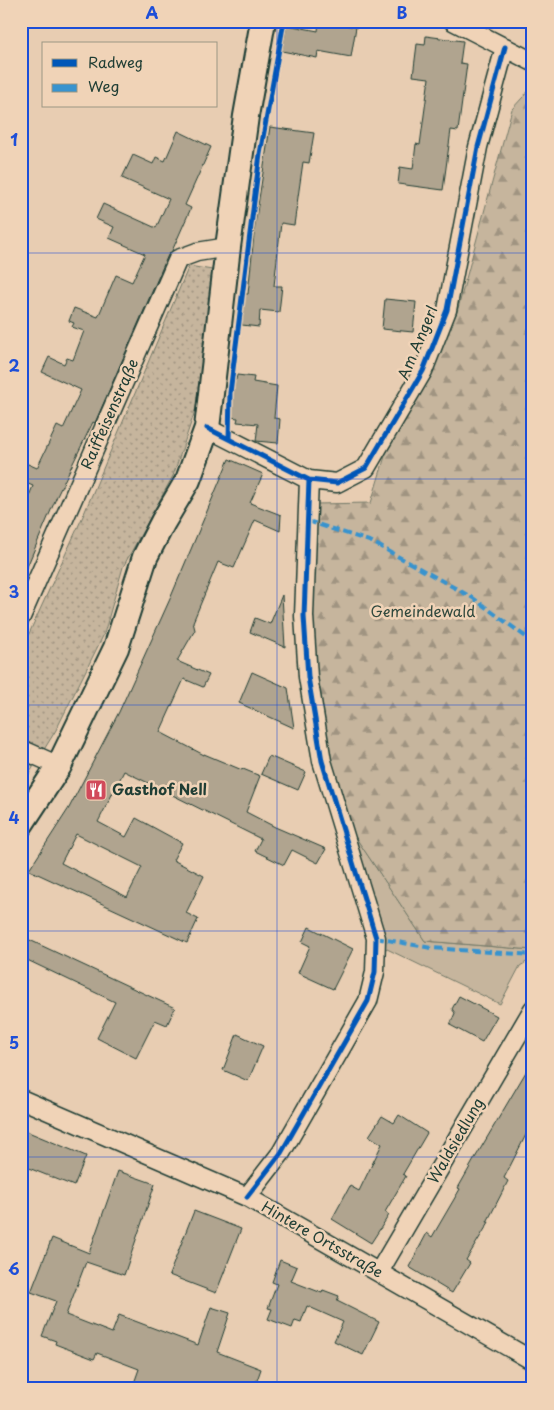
<svg xmlns="http://www.w3.org/2000/svg" width="554" height="1410" viewBox="0 0 554 1410" font-family="'Playpen Sans',sans-serif">
  <style>
    .grass { fill: #c6b59d; stroke: #727968 }
    .forest { fill: url(#forest-firs); stroke: #727968 }
    .park { fill: url(#park-dots); stroke: #727968 }
    .building { fill: #b0a48f; stroke: #1f3d34; fill-rule: evenodd }
    .lines { fill: none; stroke-linecap: round; stroke-linejoin: round }
    .minor-casing { stroke: #1f3d34; stroke-width: 21 }
    .secondary-casing { stroke: #1f3d34; stroke-width: 28 }
    .minor { stroke: #f0d3b7; stroke-width: 18 }
    .secondary { stroke: #f0d3b7; stroke-width: 24 }
    .quiet { stroke: #3993ce; stroke-width: 4; stroke-dasharray: 8 4; stroke-linecap: butt }
    .cycleway-casing { stroke: #f0d3b7; stroke-width: 8 }
    .cycleway { stroke: #0057b8; stroke-width: 5 }
    .grid { fill: none; stroke: #1d4ed8; stroke-width: 1; stroke-opacity: 0.55 }
    .labels { text-anchor: middle; stroke-width: 5; stroke-linejoin: round; paint-order: stroke }
    .street-label { font-size: 15px; fill: #1f3d34; stroke: #f0d3b7 }
    .park-label { font-size: 15px; fill: #30493e; stroke: #f0d3b7 }
    .poi-label { font-size: 15px; font-weight: bold; fill: #1f3d34; stroke: #f0d3b7; text-anchor: start }
    .neatline { fill: none; stroke: #1d4ed8; stroke-width: 2 }
    .grid-label { font-size: 16px; text-anchor: middle; font-weight: bold; fill: #1d4ed8 }
  </style>
  <defs>
    <pattern id="forest-firs" width="22" height="20" patternUnits="userSpaceOnUse" patternTransform="scale(1.25)"><rect width="22" height="20" fill="#c6b59d"/><path d="M5 1l3.5 6h-7zM16 11l3.5 6h-7z" fill="#a09481"/></pattern>
    <pattern id="park-dots" width="8" height="8" patternUnits="userSpaceOnUse" patternTransform="scale(1.25)"><rect width="8" height="8" fill="#c6b59d"/><path d="M2 2h.1M6 6h.1" fill="none" stroke="#a09481" stroke-width="1.8" stroke-linecap="round"/></pattern>
  </defs>
  <rect width="100%" height="100%" fill="#e8cdb2"/>
  <filter id="ink" filterUnits="userSpaceOnUse"><feTurbulence type="fractalNoise" baseFrequency=".02" numOctaves="2"/><feDisplacementMap in="SourceGraphic" scale="10" xChannelSelector="R" yChannelSelector="G"/><feConvolveMatrix kernelMatrix="1 2 1 2 8 2 1 2 1" color-interpolation-filters="sRGB"/></filter>
  <g filter="url(#ink)">
    <path class="grass" d="M346,823L425,941L533,950V958L520,966L500,1004L385,948Z"/>
    <path class="forest" d="M533,86V950L425,941L346,823L319,713L311,609L316,504L371,503L386,453L457,312L512,109Z"/>
    <path class="park" d="M189,266L212,270L201,393L173,476L123,567L104,634L56,730L21,787V651L83,516Z"/>
    <path class="building" d="M319,21L356,27L351,57L318,51L317,58L282,51L287,25L318,31Z
      M426,36L463,41L460,63L467,64L458,131L451,130L443,190L398,184L400,167L413,169L416,144L420,145L429,78L413,76L417,44L425,45Z
      M270,127L314,133L309,163L303,162L294,225L281,223L274,286H282L279,312L260,310L259,327L242,325L245,294H248L255,225Z
      M178,131L211,147L185,205L191,208L172,251L168,255L95,423L93,422L57,496L21,581V516L33,486L21,481V461L37,468L57,426L63,429L81,390L42,372L49,357L64,364L67,358L73,360L84,331L72,327L74,323L69,321L74,308L98,317L116,275L132,282L145,254L109,238L114,227L96,219L103,204L156,228L169,199L122,178L133,155L153,164L156,157L165,161Z
      M385,299L416,302L413,332L382,329Z
      M237,375L254,377L253,382L277,386L274,418L280,419L278,443L256,441L258,424L237,422L238,418L230,417L234,380H236Z
      M229,459L263,474L250,503L281,515L280,531L255,520L234,568L218,562L193,622L195,630L177,661L209,675L203,687L184,679L160,732L204,755V754L242,770L243,769L260,776L246,812L275,827L326,849L318,863L292,850L284,865L255,851L261,839L124,771L98,822L126,837L136,818L182,843L173,860L204,876L186,913L198,919L187,943L29,870L69,808L119,712L170,599ZM76,834L142,867L127,897L61,863Z
      M282,595L285,647L250,632L255,618L270,624Z
      M252,672L288,688L294,728L239,703Z
      M269,756L306,772L298,790L261,774Z
      M309,927L353,949L333,989L298,973L310,946L302,942Z
      M21,936L175,1008L167,1025L155,1020L136,1058L97,1038L115,1002L21,957Z
      M459,996L497,1016L482,1042L450,1025L455,1013L452,1009Z
      M237,1034L263,1046L248,1081L223,1070Z
      M533,1060V1121L504,1178L508,1181L487,1222H489L466,1260L470,1263L452,1293L409,1267L427,1233L432,1237L460,1189L458,1188L475,1158Z
      M399,1115L427,1133L403,1174L406,1176L385,1212L389,1215L371,1243L332,1219L350,1186L359,1191L382,1144L369,1136L382,1116L394,1123Z
      M21,1129L86,1156L74,1186L21,1165Z
      M118,1171L155,1184L124,1275L86,1262L66,1315L112,1333L119,1315L198,1345L211,1307L230,1313L217,1352L261,1369L254,1389H132L139,1369L97,1353L94,1359L55,1344L56,1341L42,1336L56,1301L31,1292L52,1238L89,1253Z
      M194,1211L241,1229L216,1293L169,1275Z
      M280,1260L297,1267L291,1281L322,1293L323,1290L339,1296L337,1301L379,1322L363,1355L334,1341L343,1322L307,1306L301,1322L295,1320L292,1328L268,1319L272,1309L268,1308L277,1284L272,1282Z"/>
    <g class="lines">
      <g class="minor-casing">
        <path id="minor" d="M453,21L533,62
          M207,428L309,480L337,483L366,468L423,371L447,310L478,147L505,47
          M21,617L178,259L197,252L228,247
          M21,749L59,766
          M21,1099L247,1197L533,1361
          M247,1197L281,1153L368,1001L375,972L376,938L322,761L308,677L304,616L309,480
          M379,1272L533,1009"/>
      </g>
      <g class="secondary-casing">
        <path id="secondary" d="M21,824L59,766L116,648L145,557L163,522L188,480L207,428L228,247L246,116L263,21"/>
      </g>
      <use href="#minor" class="minor"/>
      <use href="#secondary" class="secondary"/>
      <path class="quiet" d="M308,521L372,542L473,598L533,642
        M376,938L431,948L533,955"/>
      <g class="cycleway-casing">
        <path id="cycleway" d="M207,428L309,480L337,483L366,468L423,371L447,310L478,147L505,47
          M229,439L230,393L260,154L284,21
          M247,1197L281,1153L368,1001L375,972L376,938L322,761L308,677L304,616L309,480"/>
      </g>
      <use href="#cycleway" class="cycleway"/>
    </g>
  </g>
  <path class="grid" d="M277,21V1389M21,253H533M21,479H533M21,705H533M21,931H533M21,1157H533"/>
  <defs>
    <g id="restaurant-square" transform="scale(1.125)"><rect x="-9" y="-9" width="18" height="18" rx="4" fill="#d1495b" stroke="#f0d3b7"/><path d="M-5-6h1v4h1v-4h1v4h1v-4h1v5L-1.5 .5V6h-2V.5L-5-1ZM5-6V6H3V1.5H1.5Q1.5-4 5-6Z" fill="#fff"/></g>
  </defs>
  <g fill-rule="evenodd">
    <use href="#restaurant-square" x="96" y="790"/>
  </g>
  <g class="labels">
    <g class="street-label">
      <text transform="translate(418 343) rotate(-67)" y="5">Am Angerl</text>
      <text transform="translate(110 414) rotate(-66)" y="5">Raiffeisenstraße</text>
      <text transform="translate(456 1141) rotate(-60)" y="5">Waldsiedlung</text>
      <text transform="translate(322 1240) rotate(30)" y="5">Hintere Ortsstraße</text>
    </g>
    <g class="park-label">
      <text x="423" y="617">Gemeindewald</text>
    </g>
    <g class="poi-label">
      <text x="112" y="795">Gasthof Nell</text>
    </g>
  </g>
  <rect width="554" height="1410" fill="none" stroke="#f0d3b7" stroke-width="55"/>
  <rect x="42" y="42" width="175" height="65" fill="#f0d3b7" stroke="#9c9783"/>
  <rect x="52" y="59" width="25" height="8" fill="#0057b8" stroke="#9c9783"/>
  <text x="88" y="68" font-size="15" fill="#1f3d34">Radweg</text>
  <rect x="52" y="84" width="25" height="8" fill="#3993ce" stroke="#9c9783"/>
  <text x="88" y="92" font-size="15" fill="#1f3d34">Weg</text>
  <rect x="28" y="28" width="498" height="1354" class="neatline"/>
  <g class="grid-label">
    <text x="152" y="19">A</text>
    <text x="402" y="19">B</text>
    <text x="14" y="146">1</text>
    <text x="14" y="372">2</text>
    <text x="14" y="598">3</text>
    <text x="14" y="824">4</text>
    <text x="14" y="1049">5</text>
    <text x="14" y="1275">6</text>
  </g>
</svg>
